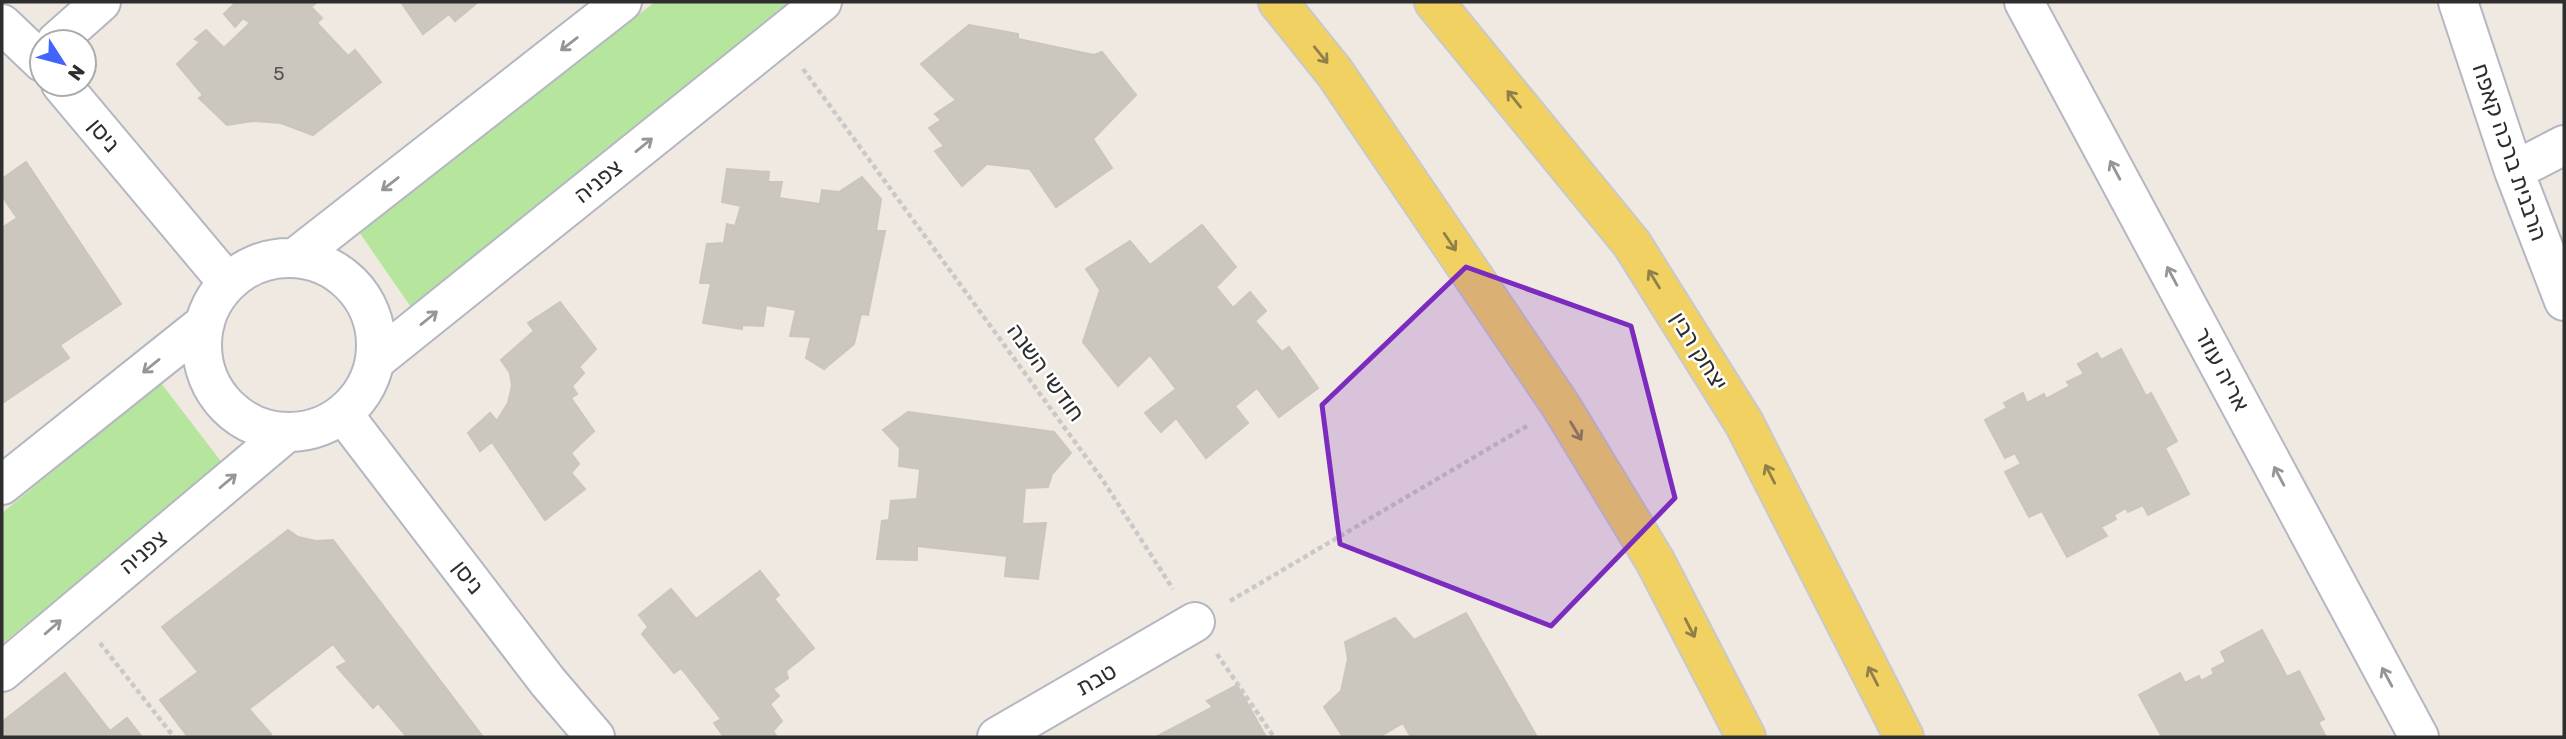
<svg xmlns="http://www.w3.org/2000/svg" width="2566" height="739" viewBox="0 0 2566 739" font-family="Rubik,Heebo,sans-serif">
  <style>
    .green { fill: #b6e59e }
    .building { fill: #cbc7bf; stroke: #cbc5ba; stroke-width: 2 }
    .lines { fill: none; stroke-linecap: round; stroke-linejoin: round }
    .minor-casing { stroke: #b4b7c1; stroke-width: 42 }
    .major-casing { stroke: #c9c9c9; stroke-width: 42 }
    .path { stroke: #c9c9c9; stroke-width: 4.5; stroke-dasharray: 5 3.5; stroke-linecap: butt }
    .minor { stroke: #fff; stroke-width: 38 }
    .major { stroke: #f2d163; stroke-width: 38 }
    .oneway { stroke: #969696 }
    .oneway2 { stroke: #908048 }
    .marked { fill: #7b2cbf; fill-opacity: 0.2; stroke: #7b2cbf; stroke-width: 5; stroke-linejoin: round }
    .labels { text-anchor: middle; stroke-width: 5; stroke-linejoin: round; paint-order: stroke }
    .number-label { font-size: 19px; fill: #555452 }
    .street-label { font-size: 23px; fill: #2e2e2e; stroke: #fff }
  </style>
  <rect width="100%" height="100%" fill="#efe9e1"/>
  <path class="green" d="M655,2H789L415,313L357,229Z
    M161,383L223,464L2,644V513Z"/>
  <path class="building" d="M236,2H317L311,7L322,18L317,23L348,56L355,50L381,82L313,135L281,123L253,121L227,125L199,98L203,95L177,64L200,42L195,39L206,30L224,48L250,23L243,18L235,27L224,14Z
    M401,2H478L455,21L449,14L423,34Z
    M969,25L1018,34V39L1094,55L1102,52L1136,95L1093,139L1112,168L1056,207L1030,169L987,164L962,186L935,151L944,146L929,128L941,120L935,114L956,100L921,64Z
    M26,162L121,304L60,345L69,358L4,402L2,228L17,218L2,196V179Z
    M727,169L769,172L768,182H782L779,198L820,204L822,190L839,192L862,177L881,199L876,231H885L868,315L861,314L854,344L824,369L806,358L811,337L790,336L796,310L766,305L763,326L742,325V329L703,323L711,283H700L707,244L724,243L727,224L735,226L741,206L722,202Z
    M1202,225L1236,267L1216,287L1233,308L1250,292L1266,311L1255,321L1282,352L1289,347L1318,388L1279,417L1257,388L1235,406L1248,423L1206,458L1176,418L1161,432L1145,413L1176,389L1150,355L1118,386L1083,342L1100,290L1086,269L1130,241L1150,265Z
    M560,302L596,349L579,367L584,373L572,386L577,394L571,398L594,431L571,453L579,464L571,473L585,489L545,520L492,442L480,451L468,433L490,413L497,421L508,403L512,386L510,373L501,360L534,331L528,323Z
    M2121,349L2146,396L2151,393L2177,441L2165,448L2189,494L2148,515L2143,505L2128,512L2126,508L2114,515L2116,519L2101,527L2107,536L2067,557L2042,511L2029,517L2005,472L2021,464L2015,453L2005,458L1985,420L2007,408L2004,403L2023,393L2027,403L2044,394L2046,399L2070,386L2067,382L2084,374L2078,364L2097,353L2101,360Z
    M908,412L1054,432L1071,453L1052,474L1048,487L1025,488L1022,524L1046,523L1038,579L1005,576L1007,556L917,546V560L877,559L882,521L889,520L891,501L917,499L920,469L899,466L900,448L883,430Z
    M288,530L298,537L316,541L333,540L483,737H407L378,703L373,708L337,667L347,662L333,644L249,709L271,734L269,737H188L160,700L198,672L162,627Z
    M760,571L779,595L774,599L814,648L786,671L788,678L773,689L779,696L770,704L782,721L773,731L777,737H724L714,723L721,719L681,668L674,673L642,634L648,627L639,615L671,589L696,619Z
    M1466,613L1537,737H1411L1403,723L1379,737H1343L1324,707L1341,691L1348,659L1345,642L1395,618L1414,640Z
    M2262,630L2287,677L2299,671L2324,719L2318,722L2326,737H2162L2139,695L2180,673L2185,683L2199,676L2201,681L2214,674L2212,669L2226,662L2221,652Z
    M65,673L110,731L127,718L142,737H2V722Z
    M1237,685L1266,737H1156L1213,707L1207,701Z"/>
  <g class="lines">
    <g class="minor-casing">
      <path id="minor" d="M2024,2L2419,737
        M2458,2L2514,171L2564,301
        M2,24L42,62
        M56,42L101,2
        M61,84L228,283
        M2514,171L2564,145
        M296,257L622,2
        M202 345a87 87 0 1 1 174 0a87 87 0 1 1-174 0Z
        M375,361L822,2
        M343,414L548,682L595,737
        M2,485L205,323
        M2,672L286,433
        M997,737L1195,622"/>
    </g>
    <g class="major-casing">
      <path id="major" d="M1278,2L1335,73L1561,406L1655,561L1746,737
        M1434,2L1632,244L1744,423L1904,737"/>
    </g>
    <path class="path" d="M803,69L1102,479L1173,589
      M1230,601L1527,426
      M100,643L174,737
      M1217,654L1274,737"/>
    <use href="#minor" class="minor"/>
    <use href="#major" class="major"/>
  </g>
  <defs><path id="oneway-shaft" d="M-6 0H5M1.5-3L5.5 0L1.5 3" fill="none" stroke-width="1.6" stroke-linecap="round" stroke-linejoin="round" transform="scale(1.75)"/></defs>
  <g class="oneway">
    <use href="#oneway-shaft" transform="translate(569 44) rotate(142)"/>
    <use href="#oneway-shaft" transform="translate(644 145) rotate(-39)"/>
    <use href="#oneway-shaft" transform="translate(2115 170) rotate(-118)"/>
    <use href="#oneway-shaft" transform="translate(390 184) rotate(142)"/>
    <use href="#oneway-shaft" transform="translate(2172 276) rotate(-118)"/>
    <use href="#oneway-shaft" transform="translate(429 318) rotate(-39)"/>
    <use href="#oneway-shaft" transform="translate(151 366) rotate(141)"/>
    <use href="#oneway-shaft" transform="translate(2279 476) rotate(-118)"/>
    <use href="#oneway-shaft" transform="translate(228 481) rotate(-40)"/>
    <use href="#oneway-shaft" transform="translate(53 627) rotate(-41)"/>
    <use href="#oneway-shaft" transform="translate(2387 677) rotate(-118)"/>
  </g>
  <g class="oneway2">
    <use href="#oneway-shaft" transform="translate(1321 55) rotate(51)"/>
    <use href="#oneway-shaft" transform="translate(1514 99) rotate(-129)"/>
    <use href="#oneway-shaft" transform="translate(1450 242) rotate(56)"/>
    <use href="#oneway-shaft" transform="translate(1654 279) rotate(-122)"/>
    <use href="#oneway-shaft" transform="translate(1576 431) rotate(59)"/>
    <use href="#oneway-shaft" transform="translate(1770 474) rotate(-117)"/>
    <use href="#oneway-shaft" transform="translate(1690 628) rotate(63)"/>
    <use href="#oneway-shaft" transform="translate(1873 676) rotate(-117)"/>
  </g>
  <path class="marked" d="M1466,267L1631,326L1675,498L1551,626L1340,544L1322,405Z"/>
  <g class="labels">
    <g class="number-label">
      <text x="279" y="80">5</text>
    </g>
    <g class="street-label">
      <text transform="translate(104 135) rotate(50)" y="8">ניסן</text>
      <text transform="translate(2510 152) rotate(71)" y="8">הרבנית ברכה קאפח</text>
      <text transform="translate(598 181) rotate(-39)" y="8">צפניה</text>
      <text transform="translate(1699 351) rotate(58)" y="8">יצחק רבין</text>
      <text transform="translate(2222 369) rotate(62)" y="8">אריה עוזר</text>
      <text transform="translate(1046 372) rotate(54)" y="8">חודשי השנה</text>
      <text transform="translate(143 552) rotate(-40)" y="8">צפניה</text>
      <text transform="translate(468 577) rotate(52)" y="8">ניסן</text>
      <text transform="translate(1096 679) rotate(-30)" y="8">טבת</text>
    </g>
  </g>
  <rect width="2566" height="739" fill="none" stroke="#2e2e2e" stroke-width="7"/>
  <g transform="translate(63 63) rotate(126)"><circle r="33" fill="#ffffff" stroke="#ababab" stroke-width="2"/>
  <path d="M0-5L12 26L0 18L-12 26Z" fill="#4264fb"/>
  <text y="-10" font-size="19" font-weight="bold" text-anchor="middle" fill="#2e2e2e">N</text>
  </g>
</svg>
